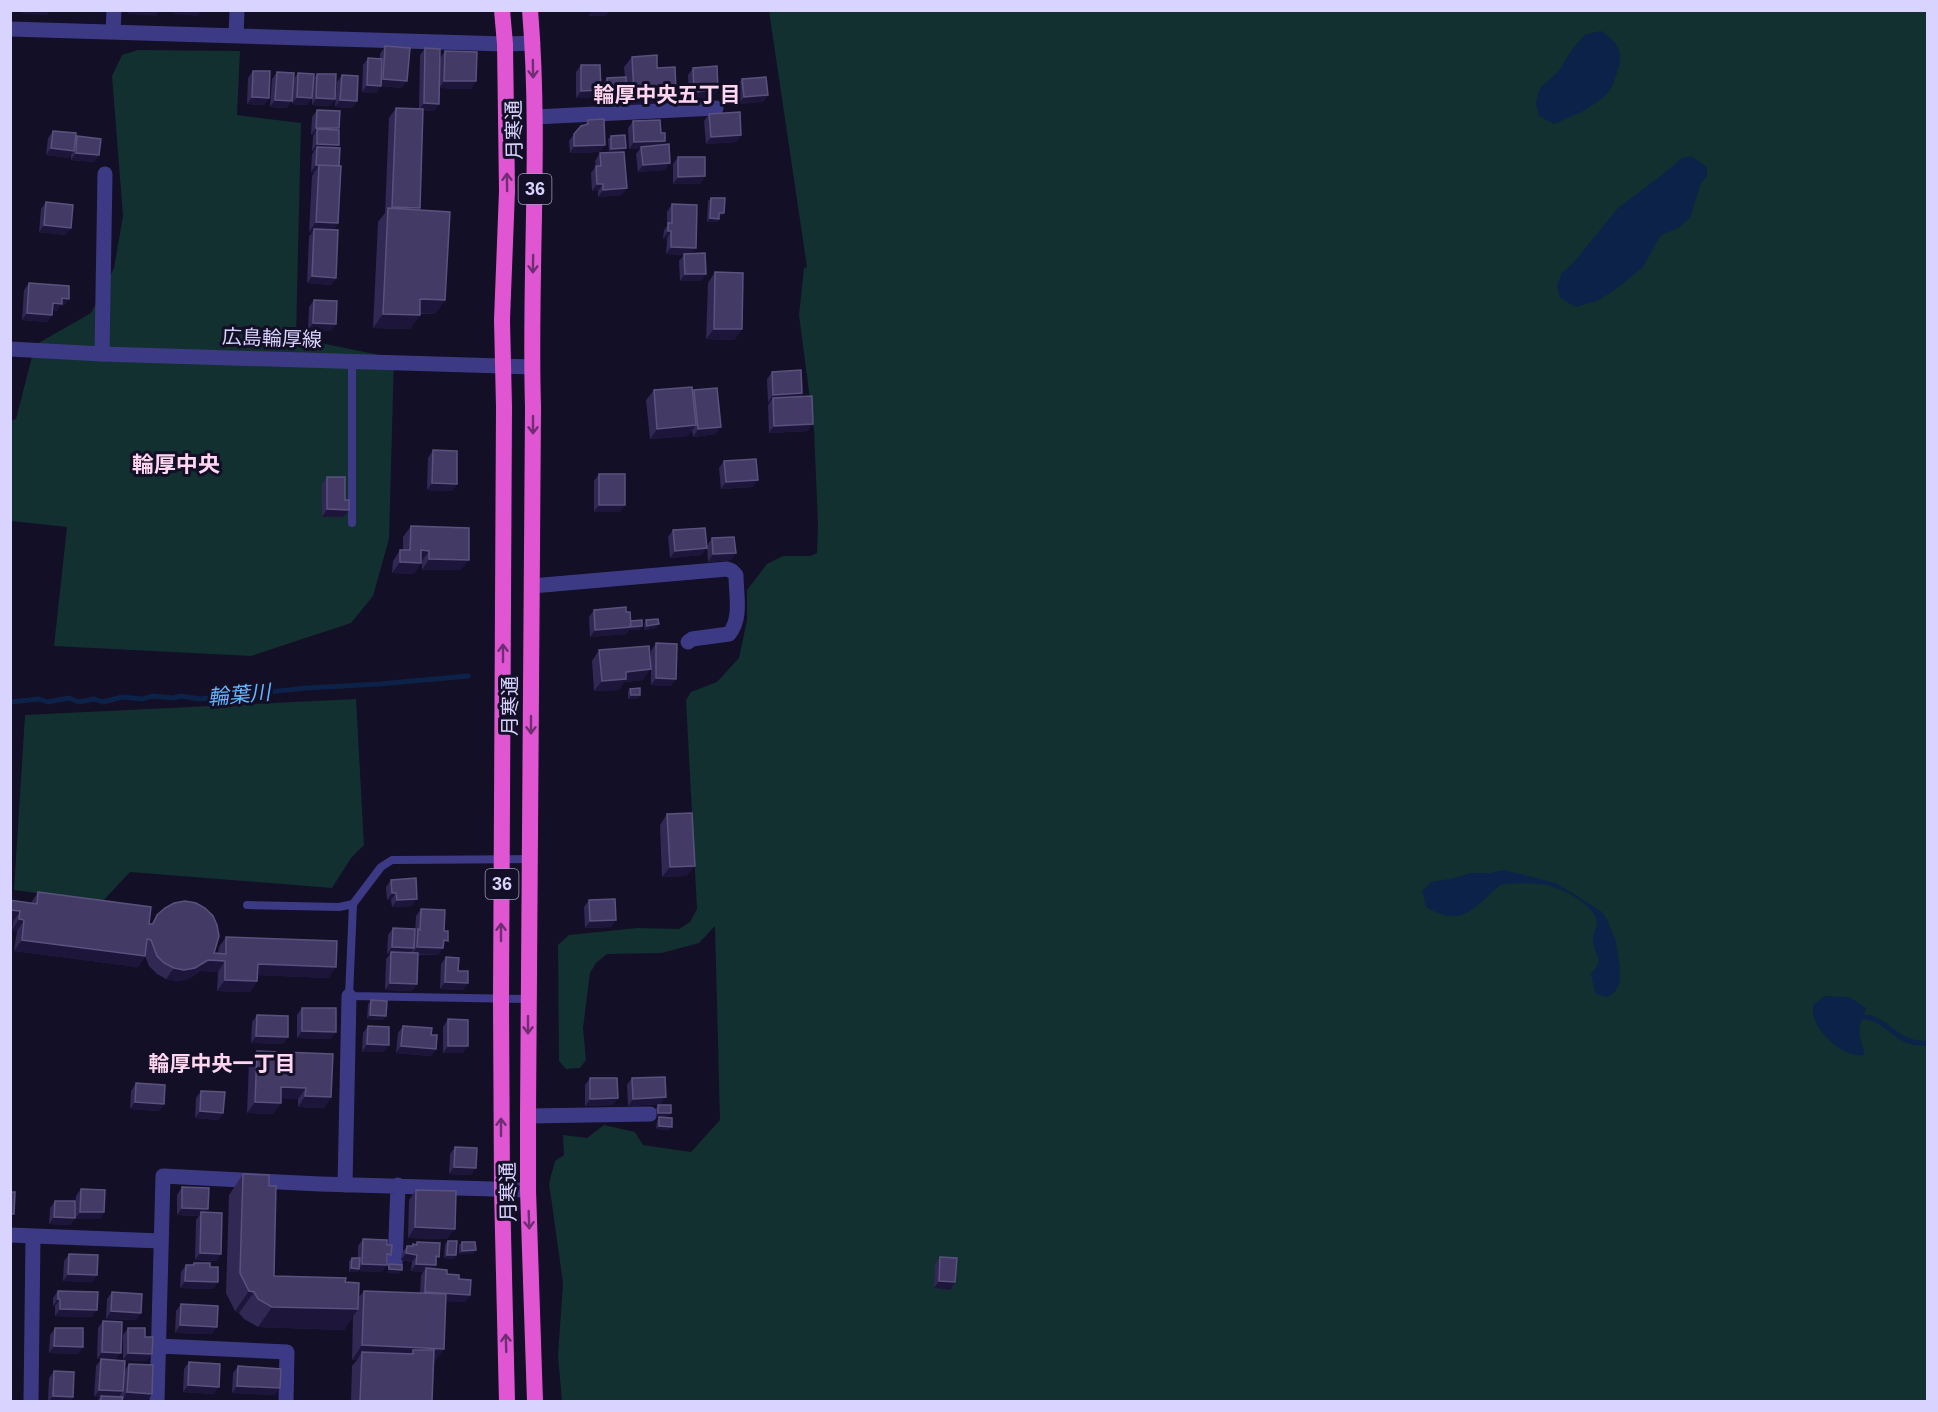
<svg xmlns="http://www.w3.org/2000/svg" width="1938" height="1412" viewBox="0 0 1938 1412" font-family="Helvetica,'Noto Sans JP',sans-serif">
  <style>
    .green { fill: #12302f }
    .water { fill: #0c2248 }
    .lines { fill: none; stroke-linecap: round; stroke-linejoin: round }
    .stream { stroke: #0c2248; stroke-width: 5 }
    .service { stroke: #3d3a85; stroke-width: 8 }
    .minor { stroke: #3d3a85; stroke-width: 15 }
    .tertiary { stroke: #3d3a85; stroke-width: 15 }
    .trunk { stroke: #e055d1; stroke-width: 16 }
    .wall { fill: #312854 }
    .shaded-wall { fill: #1d163a }
    .building { fill: #433a66; stroke: #5a527e; stroke-width: 1.5 }
    .oneway { stroke: #6f2e73 }
    .labels { text-anchor: middle; stroke-width: 6; stroke-linejoin: round; paint-order: stroke }
    .shield { fill: #130f26; stroke: #9e99be; stroke-width: 1.5 }
    .shield-label { font-size: 18px; font-weight: bold; fill: #d9d4ff }
    .street-label { font-size: 20px; fill: #d9d4ff; stroke: #130f26 }
    .neighbourhood-label { font-size: 21px; font-weight: bold; fill: #ffd6f0; stroke: #130f26 }
    .water-label { font-size: 21px; font-style: italic; fill: #62b6ff; stroke: #130f26 }
    .quarter-label { font-size: 22px; font-weight: bold; fill: #ffd6f0; stroke: #130f26 }
  </style>
  <rect width="100%" height="100%" fill="#130f26"/>
  <path class="green" d="M769,11H1927V1401H562L558,1356L563,1283L549,1183L555,1161L564,1155L563,1135L587,1138L604,1125L635,1132L643,1145L691,1152L720,1120L715,926L699,943L662,953L607,954L596,963L590,973L583,1028L586,1060L580,1068L566,1069L559,1061L558,945L569,935L637,928L679,929L690,922L697,909L686,700L691,692L717,682L739,658L747,620V590L767,564L783,556H810L817,553L818,525L814,430L799,315L804,268L807,267Z
    M138,50L240,51L237,115L301,123L296,338L394,358L389,539L373,596L351,623L251,656L54,646L67,527L11,521L10,421L16,419L35,345L91,313L114,268L123,216L112,76L122,55Z
    M356,699L364,845L351,858L332,888L130,872L102,902L14,890L25,715Z"/>
  <path class="water" d="M1601,31C1622,44 1624,57 1615,78C1613,83 1611,90 1607,94C1592,108 1572,117 1554,124L1539,116L1536,103L1540,88L1559,71L1573,48L1586,34Z
    M1691,156L1707,167V176L1701,183L1690,218L1678,228L1661,235L1643,267L1616,289L1597,301L1576,307L1560,298L1557,285L1562,273L1574,262L1618,208L1662,175L1682,158Z
    M1504,870L1556,883L1601,911L1608,921L1616,942L1620,967V983L1614,993L1607,997L1597,995L1594,989L1591,974C1606,956 1595,959 1593,941C1592,932 1599,927 1596,918C1590,903 1566,891 1551,886C1539,883 1512,883 1500,885C1473,908 1463,929 1426,907L1422,891L1431,882L1455,878L1471,873H1490Z
    M1825,996L1849,997L1866,1008C1863,1017 1858,1026 1860,1036C1861,1043 1864,1048 1864,1055C1845,1059 1818,1034 1813,1015C1813,1012 1813,1008 1813,1005Z"/>
  <g class="lines">
    <path class="stream" d="M10,702L39,699L48,702L69,698L79,702L94,699L103,702L122,697L143,699L152,696L173,698L181,696L200,699L307,688L379,684L468,676
      M1857,1016C1861,1017 1867,1017 1871,1018C1895,1026 1896,1045 1928,1043"/>
    <path class="service" d="M352,523V361
      M353,904L349,996L528,999
      M247,905L339,907L353,904L381,867L392,860L530,859"/>
    <path class="minor" d="M10,29L505,44L533,43
      M113,32L114,10
      M236,36L237,10
      M535,117L716,108
      M102,354L105,174
      M532,586L727,569L732,571L736,575C736,594 742,619 729,634L692,639L688,642
      M528,1116L650,1114
      M345,1185L349,996
      M10,1235L161,1241
      M395,1265L398,1185
      M159,1346L287,1352L286,1402
      M31,1402L33,1236
      M157,1402L163,1176L320,1184L528,1190"/>
    <path class="tertiary" d="M10,349L102,354L532,367"/>
    <path class="trunk" d="M502,10L505,44L507,191L502,320L504,407L501,999L502,1190L507,1402
      M530,10C541,142 529,275 533,407L528,1116V1190L535,1402"/>
  </g>
  <path class="wall" d="M385,46L402,88L381,86L376,93L362,92L363,65L368,58L380,59V54Z
    M425,48L440,58L445,51L476,81L471,89L439,88V104L434,111L423,110L419,210L445,300L435,314H420V315L410,329L373,328L378,222L385,213L389,118L396,108L419,109L420,55Z
    M632,57L657,68L669,103L626,105V101L622,106L604,107L602,85L607,78L625,77L624,67Z
    M581,65L601,90L596,98H576V72Z
    M693,68L713,97L689,99L688,75Z
    M253,71L269,98L264,105L247,104L248,78Z
    M277,72L293,80L298,73L313,79L317,74L335,99L330,106L312,105V98L307,105L292,104L293,88L287,108L270,107L272,79Z
    M342,75L357,101L352,108L335,107L337,82Z
    M742,79L768,95L763,102L739,104L737,86Z
    M317,110L338,130L339,145L337,147L339,166L338,223L333,230L336,278L331,285L307,283L309,236L312,233L309,232L312,176L314,173L311,172L312,154L314,151H312L313,136L314,135H311L312,117Z
    M709,114L741,135L736,142L706,144L704,121Z
    M588,120L600,152L570,153L569,141L574,134L585,125Z
    M633,121L661,133L665,170L638,172L636,154L640,149H629L628,128Z
    M53,131L75,140L77,136L99,155L94,162L71,160V154L69,158L46,155L48,138Z
    M625,135L609,152L608,139L611,136Z
    M600,153L622,195L598,197V191H592L591,173L596,166L595,161Z
    M678,157L705,176L700,184H673V164Z
    M711,198L722,216H719V219L716,222H707L708,201Z
    M46,202L66,235L39,232L41,209Z
    M672,204L692,254L706,274L701,281H680L679,261L684,255L666,254L667,239H663L664,230L667,226V212Z
    M715,272L742,329L734,340L706,339L708,283Z
    M29,283L64,306L60,305L57,311L53,310L52,315L47,322L22,320L24,290Z
    M314,300L336,324L331,331L308,330L309,307Z
    M772,372L802,393L800,397L808,431L769,433L768,405L770,402H768L767,379Z
    M654,390L693,392L694,390L716,434L693,437L692,430L688,436L650,439L646,400Z
    M433,450L457,484L452,491L427,490L428,458Z
    M724,461L753,487L721,489L719,468Z
    M599,474L625,505L620,512H594V481Z
    M327,477L345,500L349,510L344,517H322V484Z
    M411,526L461,570H422V561H421V563L414,574L392,573L393,561L400,550H403V537Z
    M673,530L702,555L670,558L668,537Z
    M712,538L731,560L708,562L707,546Z
    M594,610L626,612L631,621L640,630H629L626,634L590,637L589,617Z
    M646,620L656,628L645,630L644,624Z
    M656,643L671,686L651,685V651Z
    M599,650L643,680L624,682L619,690L594,691L592,661Z
    M630,689L640,695L638,698L628,699V692Z
    M667,814L687,876L662,877L660,825Z
    M391,880L412,906L392,907L391,900H387L386,887Z
    M38,892L149,924H151L157,915L214,953H218L219,947L226,937L329,978L257,975V981L250,992L217,991L218,972L201,971L188,979L177,981L166,979L157,974L149,966L145,956L138,967L14,951L17,931L12,930L13,922L10,900L31,903Z
    M589,900L616,920L611,927L585,928L584,907Z
    M421,909L443,947L438,955H418L417,984L412,991L385,990L386,959L390,954H387L388,935L393,928L415,933L416,916Z
    M446,957L458,971L468,983L463,990L440,989L441,964Z
    M371,1000L384,1020L367,1019L368,1004Z
    M302,1008L331,1039L297,1038V1015Z
    M257,1015L288,1037L283,1044L251,1043L252,1022Z
    M448,1019L463,1053H443V1027Z
    M368,1026L384,1052H362L363,1033Z
    M403,1026L431,1035L436,1049L431,1056L396,1053L398,1033Z
    M257,1051L331,1097L324,1108L298,1107V1099L281,1098V1103L273,1114L247,1113L249,1062Z
    M590,1078L618,1098L613,1105L585,1106V1085Z
    M632,1078L661,1104L628,1106L627,1085Z
    M136,1083L164,1104L159,1111L130,1109L131,1091Z
    M201,1091L223,1113L218,1120L195,1118L196,1098Z
    M658,1105L671,1113L669,1116L656,1117V1109Z
    M659,1117L669,1130L656,1129L657,1121Z
    M455,1147L471,1175L449,1174L450,1154Z
    M243,1174L269,1186L274,1276L345,1282L358,1298L364,1291L420,1293L421,1276L423,1272L411,1271L412,1262L401,1260L402,1253L407,1246H412L413,1244H416L417,1242L436,1261V1265L434,1269L459,1279L470,1295L465,1302L446,1301L434,1363L432,1401H351L352,1366L357,1360H352L353,1316L344,1330L258,1327L244,1319L239,1313L235,1311L226,1293L229,1195Z
    M182,1187L208,1209L205,1213L221,1254L216,1261L195,1260L196,1220L199,1216L177,1215V1195Z
    M81,1189L104,1212L100,1219L75,1218L70,1225L49,1224L50,1208L55,1201L75,1207L76,1196Z
    M416,1190L447,1239L408,1238L409,1200Z
    M363,1239L387,1261L382,1272L358,1271L357,1272H349V1261L352,1258H358V1246Z
    M448,1241L454,1259L444,1258L445,1244Z
    M462,1242L473,1254H459V1245Z
    M69,1254L97,1275L92,1282L63,1281L64,1261Z
    M940,1257L950,1290L934,1288L935,1264Z
    M194,1263L210,1267L218,1282L213,1289L180,1288L181,1272L186,1265H192Z
    M58,1291L92,1317L55,1316V1306H53V1298Z
    M112,1292L141,1313L136,1320L106,1319L107,1299Z
    M181,1304L212,1334L175,1333L176,1311Z
    M103,1321L116,1360L124,1371L129,1364L152,1394L147,1401L123,1399L97,1401L100,1397H94L96,1366L101,1359H97L98,1328Z
    M55,1328L83,1347L78,1354L49,1353L50,1335Z
    M128,1328L147,1361L123,1360V1335Z
    M189,1362L214,1394L183,1392L184,1369Z
    M238,1366L275,1395L232,1393L233,1373Z
    M54,1371L73,1397L70,1401H48L49,1378Z"/>
  <path class="shaded-wall" d="M24,10H50L47,15L22,14Z
    M64,10H87L86,12Z
    M130,10H160L156,16L127,14Z
    M175,10H202L198,16L173,14Z
    M592,10H610L606,16H588Z
    M383,79L407,81L402,88L381,86L376,93L362,92L367,85H378Z
    M444,81H476L471,89L439,88Z
    M601,90L596,98H576L581,91Z
    M718,90L713,97L689,99L694,92Z
    M676,92L669,103L626,105L634,94Z
    M768,95L763,102L739,104L744,97Z
    M252,97L269,98L264,105L247,104Z
    M297,97L312,98L307,105L292,104Z
    M316,98L335,99L330,106L312,105Z
    M627,99L622,106L604,107L609,100Z
    M275,100L292,101L287,108L270,107Z
    M340,100L357,101L352,108L335,107Z
    M424,103L439,104L434,111L419,110Z
    M316,128H339L334,136L317,129L314,135H311Z
    M741,135L736,142L706,144L711,137Z
    M665,141L660,148L641,147L640,149H629L634,142Z
    M317,144L339,145L334,152L317,147L314,151H312Z
    M605,145L600,152L570,153L574,146Z
    M51,148L74,151L69,158L46,155Z
    M626,148L624,152H609L611,149Z
    M76,153L99,155L94,162L71,160Z
    M670,163L665,170L638,172L643,165Z
    M316,165H319L314,173L311,172Z
    M705,176L700,184H673L678,177Z
    M597,184H603L598,191H592Z
    M627,188L622,195L598,197L603,190Z
    M392,207L420,208L412,219L388,213Z
    M719,213H724L722,216H716Z
    M710,218L719,219L716,222H707Z
    M316,222L338,223L331,234L314,229L312,233L309,232Z
    M44,225L71,228L66,235L39,232Z
    M668,231H671L667,239H663Z
    M671,247L696,248L691,255L666,254Z
    M685,274H706L701,281H680Z
    M312,276L336,278L331,285L307,283Z
    M62,298L69,299L64,306L60,305L57,311L48,310L53,303Z
    M420,299L445,300L435,314L410,313Z
    M27,313L52,315L47,322L22,320Z
    M383,314L420,315L410,329L373,328Z
    M313,323L336,324L331,331L308,330Z
    M714,329H742L734,340L706,339Z
    M802,393L797,400L773,398L770,402H768L773,395Z
    M813,424L808,431L769,433L774,426Z
    M696,425L688,436L650,439L657,429Z
    M721,427L716,434L693,437L698,429Z
    M758,480L753,487L721,489L726,482Z
    M432,483L457,484L452,491L427,490Z
    M599,505H625L620,512H594Z
    M327,509L349,510L344,517H322Z
    M707,548L702,555L670,558L675,551Z
    M421,550L429,551L422,561H414Z
    M736,553L731,560L708,562L713,554Z
    M429,559L469,560L461,570H422Z
    M400,562L421,563L414,574L392,573Z
    M659,624L656,628L645,630L647,626Z
    M642,626L640,630H629L626,634L590,637L595,630Z
    M651,669L643,680L624,682L619,690L594,691L602,681L626,672Z
    M656,678L676,679L671,686L651,685Z
    M631,695H640L638,698L628,699Z
    M695,866L687,876L662,877L670,867Z
    M392,893H396L391,900H387Z
    M417,899L412,906L392,907L397,900Z
    M10,910L20,911L13,922H10Z
    M19,919L24,920L17,931L12,930Z
    M616,920L611,927L585,928L590,921Z
    M22,940L145,956L138,967L14,951Z
    M392,947L414,948L409,955L391,952L390,954H387Z
    M417,947L443,948L438,955L412,954Z
    M208,960L225,961L218,972L201,971L188,979L177,981L166,979L174,968Z
    M258,964L336,967L329,978L250,975Z
    M225,980L257,981L250,992L217,991Z
    M445,982L468,983L463,990L440,989Z
    M390,983L417,984L412,991L385,990Z
    M370,1015L386,1016L384,1020L367,1019Z
    M302,1031L336,1032L331,1039L297,1038Z
    M256,1036L288,1037L283,1044L251,1043Z
    M367,1044L389,1045L384,1052H362Z
    M401,1046L436,1049L431,1056L396,1053Z
    M448,1046H468L463,1053H443Z
    M281,1087L306,1088L298,1099L274,1098Z
    M305,1096L331,1097L324,1108L298,1107Z
    M666,1097L661,1104L628,1106L633,1099Z
    M618,1098L613,1105L585,1106L590,1099Z
    M135,1102L164,1104L159,1111L130,1109Z
    M255,1102L281,1103L273,1114L247,1113Z
    M200,1111L223,1113L218,1120L195,1118Z
    M658,1113H671L669,1116L656,1117Z
    M659,1126L672,1127L669,1130L656,1129Z
    M454,1167L476,1168L471,1175L449,1174Z
    M182,1208L208,1209L203,1216L201,1212L199,1216L177,1215Z
    M80,1212H104L100,1219H75Z
    M54,1217L75,1218L70,1225L49,1224Z
    M415,1227L455,1229L447,1239L408,1238Z
    M476,1250L473,1254H459L462,1251Z
    M200,1253L221,1254L216,1261L195,1260Z
    M406,1253L417,1255L412,1262L401,1260Z
    M447,1255H456L454,1259L444,1258Z
    M362,1264L387,1265L382,1272L358,1271L357,1272H349L351,1268L359,1269Z
    M416,1264L436,1265L431,1273L426,1268L423,1272L411,1271Z
    M389,1269L402,1270L399,1274L386,1273Z
    M68,1274L97,1275L92,1282L63,1281Z
    M185,1281L218,1282L213,1289L180,1288Z
    M939,1281L955,1282L950,1290L934,1288Z
    M249,1291L254,1292L239,1313L235,1311Z
    M425,1292L470,1295L465,1302L420,1300Z
    M58,1299H60L55,1306H53Z
    M272,1307L358,1309L344,1330L258,1327Z
    M60,1309L97,1310L92,1317L55,1316Z
    M111,1311L141,1313L136,1320L106,1319Z
    M180,1325L217,1327L212,1334L175,1333Z
    M362,1345L444,1349L434,1363L413,1354V1350L405,1362L362,1352L357,1360H352Z
    M54,1346L83,1347L78,1354L49,1353Z
    M102,1352L121,1353L116,1360L97,1359Z
    M128,1353L152,1354L147,1361L123,1360Z
    M188,1385L219,1387L214,1394L183,1392Z
    M237,1386L280,1388L275,1395L232,1393Z
    M99,1390L123,1391L118,1398L101,1396L100,1397H94Z
    M127,1392L152,1394L147,1401L122,1399Z
    M53,1396L73,1397L70,1401H49Z"/>
  <path class="building" d="M385,46L410,48L407,81L383,79Z
    M425,48L440,49L439,104L424,103Z
    M445,51L477,52L476,81H444Z
    M657,55V68L675,67L676,92L634,94L632,57Z
    M368,58L382,59L381,86L367,85Z
    M581,65H600L601,90L581,91Z
    M717,66L718,90L694,92L693,68Z
    M253,71H270L269,98L252,97Z
    M277,72L294,73L292,101L275,100Z
    M298,73L314,74L312,98L297,97Z
    M317,74H336L335,99L316,98Z
    M342,75L358,76L357,101L340,100Z
    M626,77L627,99L609,100L607,78Z
    M766,77L768,95L744,97L742,79Z
    M396,108L423,109L420,208L392,207Z
    M317,110L340,111L339,128H316Z
    M740,112L741,135L711,137L709,114Z
    M604,119L605,145L574,146V134L581,126L588,124V120Z
    M660,120L661,133H665V141L634,142L633,121Z
    M317,129L339,130V145L317,144Z
    M53,131L76,133L74,151L51,148Z
    M625,135L626,148L611,149V136Z
    M77,136L101,139L99,155L76,153Z
    M669,144L670,163L643,165L641,147Z
    M317,147L340,148L339,166L316,165Z
    M624,152L627,188L603,190V184H597L596,166H601L600,153Z
    M678,157H705V176L678,177Z
    M319,165L341,166L338,223L316,222Z
    M711,198H725L724,213H719V219L710,218Z
    M46,202L73,205L71,228L44,225Z
    M672,204L697,205L696,248L671,247V231H668V223H672Z
    M388,208L450,212L445,300L420,299V315L383,314Z
    M314,229L338,230L336,278L312,276Z
    M705,253L706,274H685L684,254Z
    M715,272L743,273L742,329H714Z
    M29,283L69,286V299L62,298V304L53,303L52,315L27,313Z
    M314,300L337,301L336,324L313,323Z
    M801,370L802,393L773,395L772,372Z
    M692,387L696,425L657,429L654,390Z
    M717,388L721,427L698,429L694,390Z
    M812,396L813,424L774,426L773,398Z
    M433,450L457,451V484L432,483Z
    M756,459L758,480L726,482L724,461Z
    M599,474H625V505H599Z
    M327,477H345V500H349V510L327,509Z
    M411,526L469,528V560L429,559V551L421,550V563L400,562V550H410Z
    M705,528L707,548L675,551L673,530Z
    M734,537L736,553L713,554L712,538Z
    M626,607V612H630L631,627L595,630L594,610Z
    M658,619L659,624L647,626L646,620Z
    M642,620V626L630,627L631,621Z
    M656,643L677,644L676,679L656,678Z
    M649,646L651,669L626,672V679L602,681L599,650Z
    M640,688V695H631L630,689Z
    M692,813L695,866L670,867L667,814Z
    M416,878L417,899L397,900L396,893H392L391,880Z
    M38,892L151,907L149,924H153L157,915L165,908L174,903L185,901L196,903L205,908L213,916L217,925L219,936L214,953L226,954V937L337,941L336,967L258,964L257,981L225,980V961L208,960L195,968L184,970L174,968L164,963L157,956L151,940L147,939L145,956L22,940L24,920L19,919L20,911L10,910V900L37,904Z
    M615,899L616,920L590,921L589,900Z
    M421,909L445,910L444,931H448V941L444,940L443,948L417,947L418,929L420,930Z
    M393,928L415,929L414,948L392,947Z
    M391,952L418,953L417,984L390,983Z
    M446,957L459,958L458,971H468V983L445,982Z
    M371,1000L387,1001L386,1016L370,1015Z
    M302,1008H336V1032L302,1031Z
    M257,1015L288,1016V1037L256,1036Z
    M448,1019L468,1020V1046H448Z
    M368,1026L389,1027V1045L367,1044Z
    M403,1026L432,1028L431,1035H437L436,1049L401,1046Z
    M257,1051L333,1054L331,1097L305,1096L306,1088L281,1087V1103L255,1102Z
    M665,1077L666,1097L633,1099L632,1078Z
    M590,1078H617L618,1098L590,1099Z
    M136,1083L165,1085L164,1104L135,1102Z
    M201,1091L225,1092L223,1113L200,1111Z
    M658,1105H671V1113H658Z
    M659,1117L672,1118V1127L659,1126Z
    M455,1147L477,1148L476,1168L454,1167Z
    M243,1174L269,1175V1186H276L274,1276L346,1278L345,1282L359,1283L358,1309L272,1307L258,1299L254,1292L249,1291L240,1273Z
    M182,1187L209,1188L208,1209L182,1208Z
    M81,1189L105,1190L104,1212H80Z
    M416,1190L456,1191L455,1229L415,1227Z
    M10,1192H15L14,1214H10Z
    M55,1201H75V1218L54,1217Z
    M201,1212L222,1213L221,1254L200,1253Z
    M363,1239L387,1240V1245H392L391,1255L387,1254V1265L362,1264Z
    M448,1241H457L456,1255H447Z
    M417,1242L440,1243L439,1257L436,1256V1265L416,1264L417,1255L406,1253L407,1246H413V1244L417,1245Z
    M462,1242H475L476,1250L462,1251Z
    M69,1254L98,1255L97,1275L68,1274Z
    M940,1257L957,1258L955,1282L939,1281Z
    M352,1258H360L359,1269L351,1268Z
    M194,1263H210V1267H218V1282L185,1281L186,1265H194Z
    M389,1264L402,1265V1270L389,1269Z
    M426,1268L447,1270V1274L459,1275V1279L471,1280L470,1295L425,1292Z
    M58,1291L98,1292L97,1310L60,1309V1299H58Z
    M364,1291L446,1294L444,1349L362,1345Z
    M112,1292L142,1294L141,1313L111,1311Z
    M181,1304L218,1306L217,1327L180,1325Z
    M103,1321L122,1322L121,1353L102,1352Z
    M55,1328H83V1347L54,1346Z
    M128,1328H145V1337H153L152,1354L128,1353Z
    M413,1350H434L432,1401H360L362,1352L413,1354Z
    M101,1359L125,1361L123,1391L99,1390Z
    M189,1362L220,1364L219,1387L188,1385Z
    M129,1364L153,1365L152,1394L127,1392Z
    M238,1366L281,1369L280,1388L237,1386Z
    M54,1371L74,1372L73,1397L53,1396Z
    M101,1396L123,1397L122,1401H101Z"/>
  <defs><path id="oneway-shaft" d="M-6 0H5M1.5-3L5.5 0L1.5 3" fill="none" stroke-width="1.6" stroke-linecap="round" stroke-linejoin="round" transform="scale(1.5)"/></defs>
  <g class="oneway">
    <use href="#oneway-shaft" transform="translate(533 69) rotate(89)"/>
    <use href="#oneway-shaft" transform="translate(507 182) rotate(-91)"/>
    <use href="#oneway-shaft" transform="translate(533 264) rotate(91)"/>
    <use href="#oneway-shaft" transform="translate(533 425) rotate(90)"/>
    <use href="#oneway-shaft" transform="translate(503 653) rotate(-90)"/>
    <use href="#oneway-shaft" transform="translate(531 725) rotate(90)"/>
    <use href="#oneway-shaft" transform="translate(501 932) rotate(-90)"/>
    <use href="#oneway-shaft" transform="translate(528 1025) rotate(90)"/>
    <use href="#oneway-shaft" transform="translate(501 1127) rotate(-90)"/>
    <use href="#oneway-shaft" transform="translate(529 1220) rotate(88)"/>
    <use href="#oneway-shaft" transform="translate(506 1343) rotate(-92)"/>
  </g>
  <g class="labels">
    <g class="shield">
      <rect x="518.5" y="174" width="33" height="30" rx="4.5"/>
      <rect x="485.5" y="869" width="33" height="30" rx="4.5"/>
    </g>
    <g class="shield-label">
      <text x="535" y="195">36</text>
      <text x="502" y="890">36</text>
    </g>
    <g class="street-label">
      <text transform="translate(514 130) rotate(-91)" y="7">月寒通</text>
      <text transform="translate(272 338) rotate(2)" y="7">広島輪厚線</text>
      <text transform="translate(510 706) rotate(-90)" y="7">月寒通</text>
      <text transform="translate(508 1192) rotate(-91)" y="7">月寒通</text>
    </g>
    <g class="neighbourhood-label">
      <text x="667" y="102">輪厚中央五丁目</text>
      <text x="222" y="1071">輪厚中央一丁目</text>
    </g>
    <g class="water-label">
      <text transform="translate(239 695) rotate(-5)" y="7">輪葉川</text>
    </g>
    <g class="quarter-label">
      <text x="176" y="472">輪厚中央</text>
    </g>
  </g>
  <rect width="1938" height="1412" fill="none" stroke="#d9d4ff" stroke-width="24"/>
</svg>
